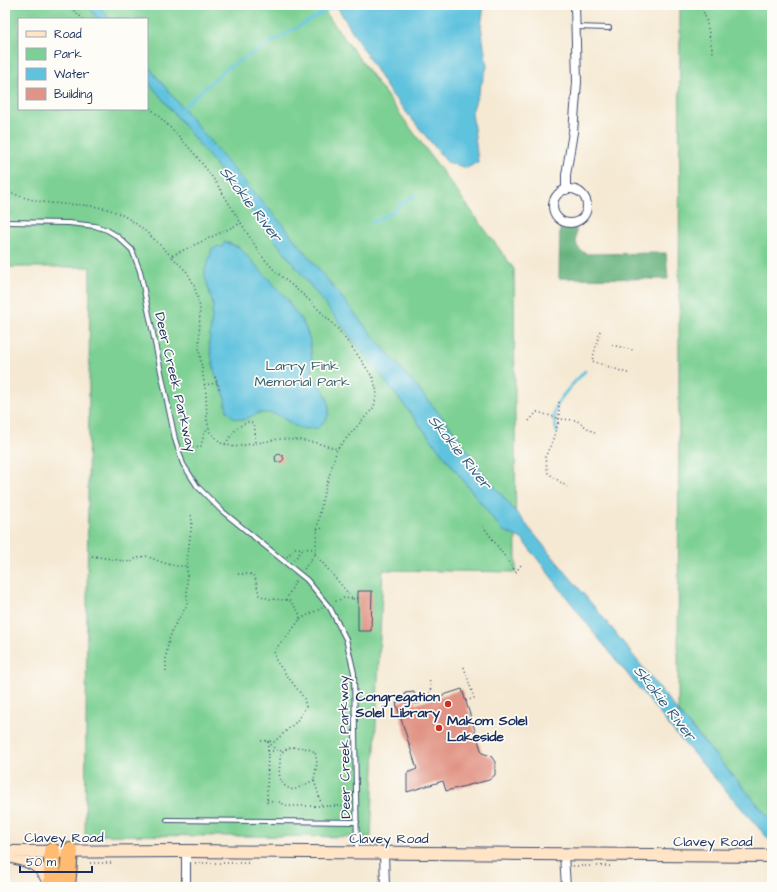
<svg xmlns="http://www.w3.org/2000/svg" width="777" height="892" viewBox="0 0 777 892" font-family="'Architects Daughter',sans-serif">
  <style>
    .green { fill: #7cd093; stroke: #4c8078; fill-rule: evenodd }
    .forest { fill: #65b27d; stroke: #40706e }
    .water { fill: #60c3de; stroke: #3e799e }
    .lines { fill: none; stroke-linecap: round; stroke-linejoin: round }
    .stream { stroke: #60c3de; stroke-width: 3 }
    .building { fill: #e19485 }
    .service-casing { stroke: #3c4b70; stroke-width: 6 }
    .minor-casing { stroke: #3c4b70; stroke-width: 10 }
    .secondary-casing { stroke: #3c4b70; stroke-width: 14 }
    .motorway-casing { stroke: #3c4b70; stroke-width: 18 }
    .path { stroke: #3c4b70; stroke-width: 1.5; stroke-dasharray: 1 3; stroke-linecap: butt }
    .service { stroke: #fff; stroke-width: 4 }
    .minor { stroke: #fff; stroke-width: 8 }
    .secondary { stroke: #ffe4c6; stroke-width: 12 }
    .motorway { stroke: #ffbb71; stroke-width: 16 }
    .path-bridge { stroke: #3c4b70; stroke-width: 1.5; stroke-dasharray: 1 3; stroke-linecap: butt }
    .poi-dot { fill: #c8321e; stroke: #fdfcf7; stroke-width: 1.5 }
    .labels { text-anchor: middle; stroke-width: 3.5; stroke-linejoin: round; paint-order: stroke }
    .park-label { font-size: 14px; fill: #385f6e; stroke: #fdfcf7 }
    .street-label { font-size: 14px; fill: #1b2f5e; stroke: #fdfcf7 }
    .poi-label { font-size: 14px; font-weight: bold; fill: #1b2f5e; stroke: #fdfcf7; text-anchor: end }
    .water-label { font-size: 15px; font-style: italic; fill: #305b84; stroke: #fdfcf7 }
  </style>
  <rect width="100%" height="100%" fill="#fdfcf7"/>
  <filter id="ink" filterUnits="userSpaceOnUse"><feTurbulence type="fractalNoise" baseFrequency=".025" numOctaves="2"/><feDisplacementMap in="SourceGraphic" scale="8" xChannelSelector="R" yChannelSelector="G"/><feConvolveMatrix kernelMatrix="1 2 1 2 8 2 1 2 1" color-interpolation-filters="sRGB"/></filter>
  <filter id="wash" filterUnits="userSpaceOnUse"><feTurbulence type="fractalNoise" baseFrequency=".012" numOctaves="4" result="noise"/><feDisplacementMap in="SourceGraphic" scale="16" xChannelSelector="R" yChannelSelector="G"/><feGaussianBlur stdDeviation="0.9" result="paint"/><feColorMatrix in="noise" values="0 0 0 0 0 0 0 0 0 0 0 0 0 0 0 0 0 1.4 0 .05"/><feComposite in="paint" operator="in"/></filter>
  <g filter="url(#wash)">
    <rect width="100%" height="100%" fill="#f5e9d3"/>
    <path class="green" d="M5,5H320L514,269L516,572L383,570L371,837L85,835L90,267H5ZM19,19H147V109H19Z
      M680,5H772V821L678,712Z"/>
    <path class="forest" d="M560,226L568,228L576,227C576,240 573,248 587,254L666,253L668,279L559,278Z"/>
    <path class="water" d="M87,5H98L110,19H98Z
      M336,5H484L481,26L487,67L472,112L478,162L467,168L447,162L389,91Z
      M147,65L234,170L282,224L374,337L449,425L482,471L610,626L678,712L772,821V843L677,735L595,634L522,539L502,530L227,179L147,80Z
      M225,242L239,247L288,300C291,309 297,313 302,321C312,337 312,357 312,376C322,387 334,402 327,418C325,421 321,425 318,428L305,429L295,426L278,415L270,413H258L244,420L234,418L227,411L224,393L215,374L209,344L213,305L205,276V269L210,256L212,248L215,249L217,246L222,247Z"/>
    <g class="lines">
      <path class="stream" d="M181,109L227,68L336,5
        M371,223L390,214L400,205L415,195
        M557,432C556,427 554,421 554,417C554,401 575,382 585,371"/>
    </g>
    <g id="blocks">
      <path class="building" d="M278,454L282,455L284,459L281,462H276L275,457Z
        M358,591H372L371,631H358Z
        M462,689L482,753L491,756L495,762V775L489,780L446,791L443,781L407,792V773L417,769L396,703L406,699L405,693L414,692L416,704Z"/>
    </g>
  </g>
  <g filter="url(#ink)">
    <use href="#blocks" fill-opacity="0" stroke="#3c4b70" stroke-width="1"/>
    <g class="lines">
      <g class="service-casing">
        <path id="service" d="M576,27L609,28
          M5,222L69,223L95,226L107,230L117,236L132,250L140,271L175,439L183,464L197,486L222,511L307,580L330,608L346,639L354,673L357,850
          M167,820L357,822"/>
      </g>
      <g class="minor-casing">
        <path id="minor" d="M553 206a17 17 0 1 1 34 0a17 17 0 1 1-34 0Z
          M566,190V175L573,132L577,82L575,5
          M384,853L385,887
          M564,855L566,887
          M186,887V851"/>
      </g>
      <g class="secondary-casing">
        <path id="secondary" d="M5,852L186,851L772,856
          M8,856C29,861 43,864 50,886"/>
      </g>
      <g class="motorway-casing">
        <path id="motorway" d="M52,851V887
          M67,887L70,851"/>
      </g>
      <path class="path" d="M68,5L83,19
        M701,5L706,19L713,53
        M147,105C167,124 187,143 204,166C218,184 229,204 241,223
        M5,191C17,195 30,200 43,202C70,206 99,202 124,216C142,226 157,242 171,256
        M600,331L592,361L630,374
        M612,345L633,350
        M215,377L219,389
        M204,385L217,383
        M559,402V419L576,420L596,434
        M529,421L537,412L558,418
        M558,423L552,442L545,457L548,473L567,487
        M182,434L186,433C188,440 189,446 196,448L201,446L204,434L209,428
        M225,444L237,428L247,422L253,423L255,430V444
        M483,526L516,572L521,565
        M317,529L325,528
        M315,554L353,599L344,598L334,602
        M92,556L131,562L137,558L146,556L164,563L176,566H187
        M287,557L295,548L315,549
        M294,560L304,548
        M304,569L315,554L318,522L323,497L337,449L374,407L377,392L373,378L359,357L337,328L308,299L275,271L261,255L241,223L171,256L187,272L194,285L200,307L199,350L206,394L207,420L210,432L221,443L234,447L279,439L299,440L317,443L337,449
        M238,574H252L255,577L259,595L269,599L289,600L299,612L300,619L290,633L278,646L274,653L276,661L304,698L306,707L296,722L274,742L268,741
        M353,599L358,598
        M286,600L296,580
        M300,619L322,608
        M464,667L474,698L466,701
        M166,671V655L169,640L173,628L187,605V560L192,522L191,513
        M415,700C430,696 433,695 429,679
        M261,741H268L267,806
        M268,741C273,748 276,751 284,751
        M268,751H276
        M314,780L294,790C280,787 278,776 280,764C280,761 280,757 281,755C286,743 307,747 315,752L317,763L314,780L322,806
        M267,800L279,802L288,806H342L343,816
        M90,863H111
        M195,863H251
        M573,866H613"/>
      <use href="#service" class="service"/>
      <use href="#minor" class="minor"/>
      <use href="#secondary" class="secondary"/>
      <use href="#motorway" class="motorway"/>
      <path class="path-bridge" d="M558,423L559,419L558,418"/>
    </g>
  </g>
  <g class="poi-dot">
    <circle cx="448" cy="704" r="4"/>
    <circle cx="439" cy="728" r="4"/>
  </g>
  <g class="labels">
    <g class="park-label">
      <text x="302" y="370">Larry Fink<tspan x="302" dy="16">Memorial Park</tspan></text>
    </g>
    <g class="street-label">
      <text transform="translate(176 382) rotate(77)" y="5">Deer Creek Parkway</text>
      <text transform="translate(344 747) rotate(-91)" y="5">Deer Creek Parkway</text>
      <text x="64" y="842">Clavey Road</text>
      <text x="389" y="843">Clavey Road</text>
      <text x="713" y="846">Clavey Road</text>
    </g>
    <g class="poi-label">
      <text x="440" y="701">Congregation<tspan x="440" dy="16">Solel Library</tspan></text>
      <text x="447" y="725" text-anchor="start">Makom Solel<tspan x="447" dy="16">Lakeside</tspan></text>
    </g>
    <g class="water-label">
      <text transform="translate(251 204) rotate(52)" y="5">Skokie River</text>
      <text transform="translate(460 452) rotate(51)" y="5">Skokie River</text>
      <text transform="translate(665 703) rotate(52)" y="5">Skokie River</text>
    </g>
  </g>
  <rect width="777" height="892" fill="none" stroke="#fdfcf7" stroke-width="20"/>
  <rect x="18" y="18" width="130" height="92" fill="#fdfcf7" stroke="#a3aaba"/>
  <rect x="26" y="31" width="20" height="6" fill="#ffe4c6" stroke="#a3aaba"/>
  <text x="54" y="38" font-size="12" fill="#1b2f5e">Road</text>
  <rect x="26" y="48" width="20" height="12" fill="#7cd093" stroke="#a3aaba"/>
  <text x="54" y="58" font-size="12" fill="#1b2f5e">Park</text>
  <rect x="26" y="68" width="20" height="12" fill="#60c3de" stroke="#a3aaba"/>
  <text x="54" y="78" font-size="12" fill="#1b2f5e">Water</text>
  <rect x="26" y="88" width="20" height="12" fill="#e19485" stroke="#a3aaba"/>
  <text x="54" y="98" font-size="12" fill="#1b2f5e">Building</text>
  <path d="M20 866v6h72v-6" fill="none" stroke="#1b2f5e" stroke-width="2"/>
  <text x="26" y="866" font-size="12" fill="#1b2f5e" stroke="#fdfcf7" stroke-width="3" paint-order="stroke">50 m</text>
</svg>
